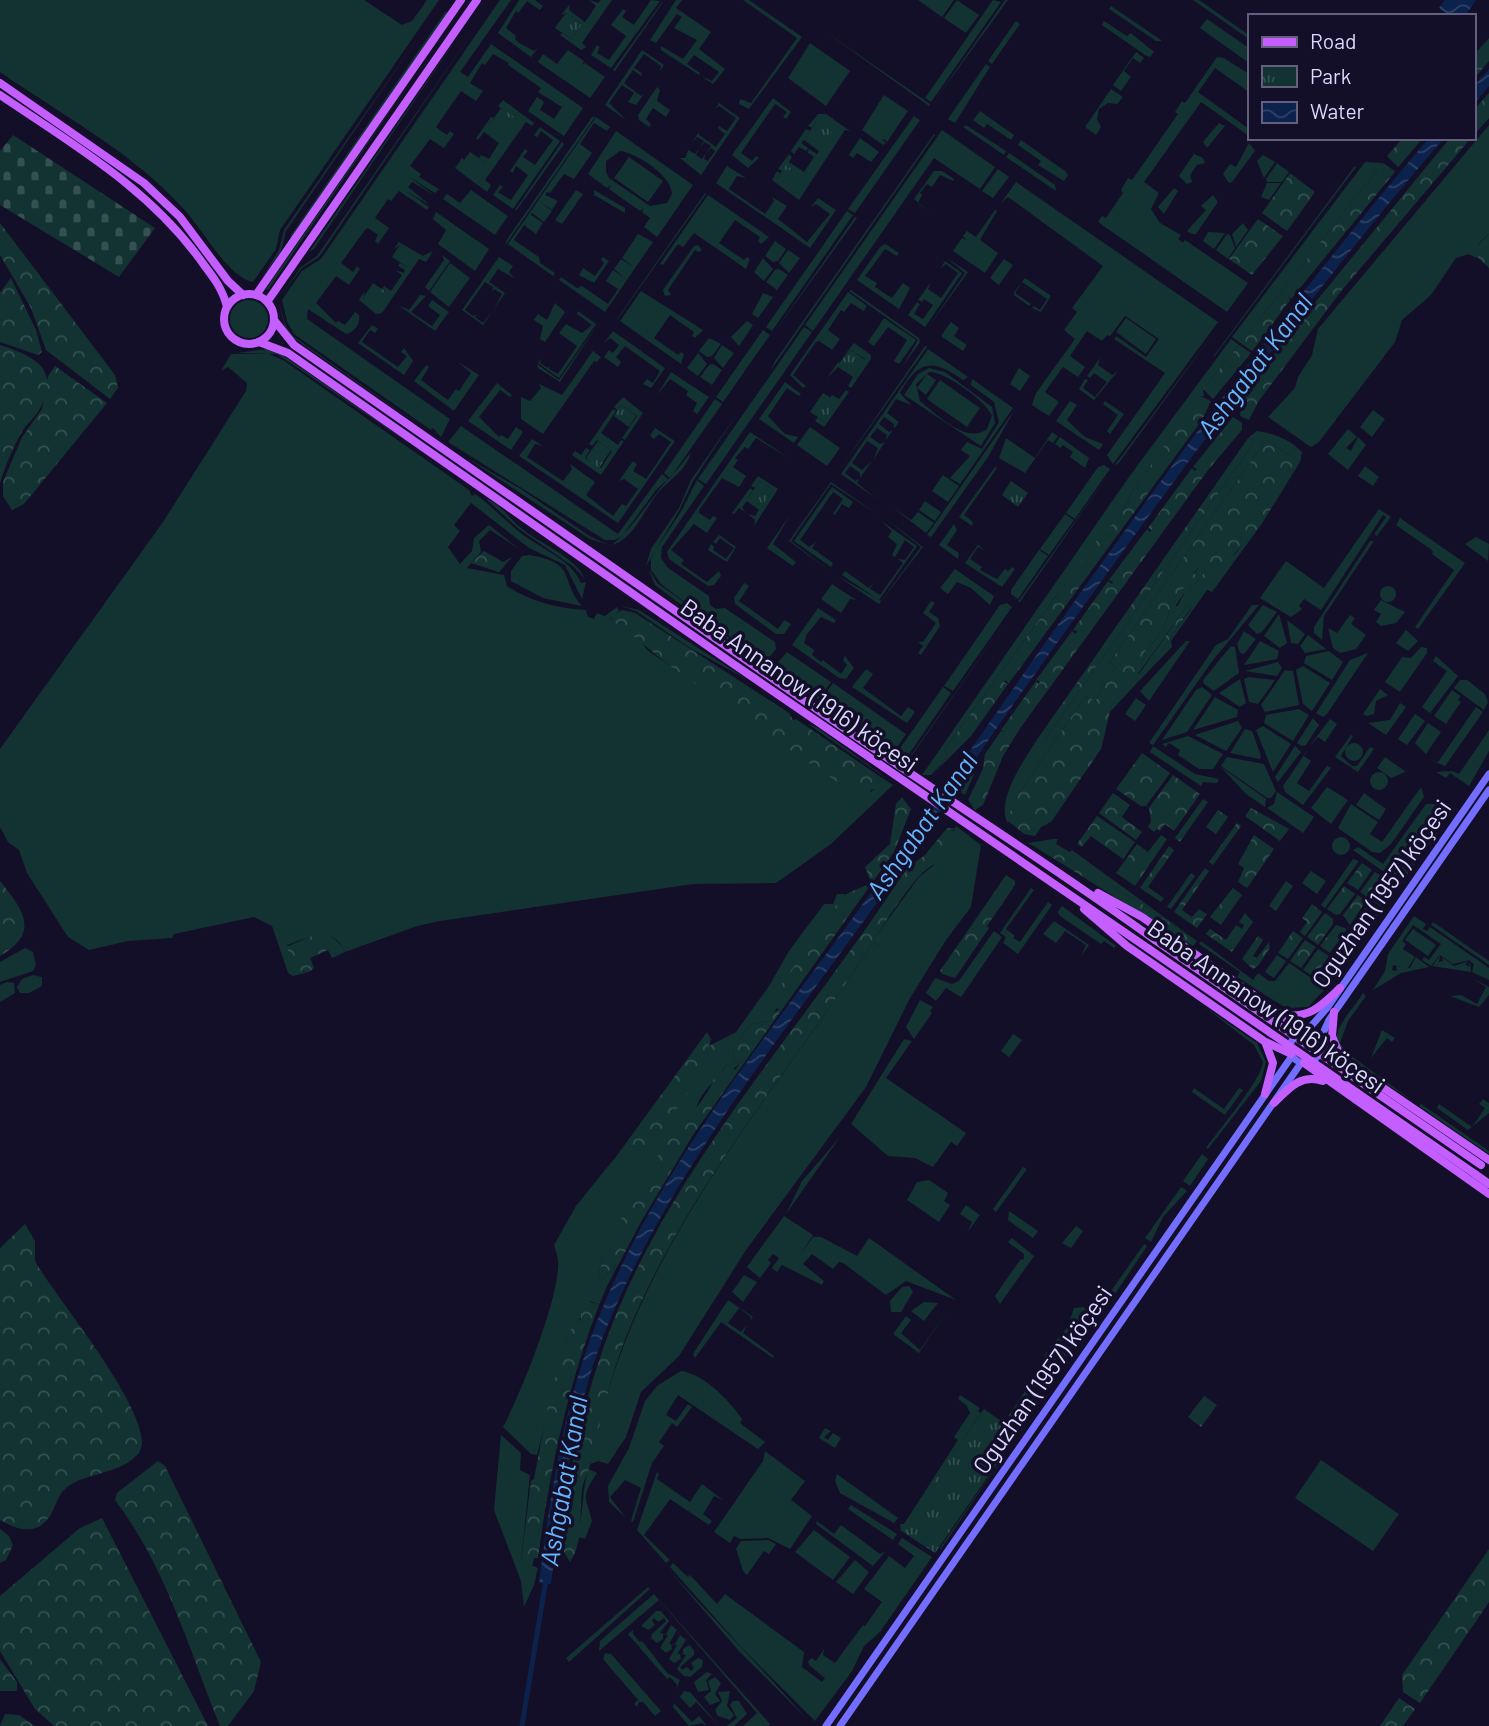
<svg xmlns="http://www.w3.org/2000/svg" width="1489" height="1726" viewBox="0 0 1489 1726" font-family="Barlow,sans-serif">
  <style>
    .grass { fill: #123332; fill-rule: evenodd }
    .forest { fill: url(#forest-crowns) }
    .cemetery { fill: url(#cemetery-stones) }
    .park { fill: url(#park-tufts) }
    .water { fill: url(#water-waves) }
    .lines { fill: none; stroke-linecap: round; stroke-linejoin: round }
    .canal { stroke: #0b224c; stroke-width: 5 }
    .secondary { stroke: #736eff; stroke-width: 7 }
    .primary { stroke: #c45eff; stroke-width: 8 }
    .primary-bridge { stroke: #c45eff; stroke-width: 8 }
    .labels { text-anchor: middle; stroke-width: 7; stroke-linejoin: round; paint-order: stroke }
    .street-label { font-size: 24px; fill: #dcd7ff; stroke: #140f28 }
    .water-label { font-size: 26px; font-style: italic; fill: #65b6ff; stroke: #140f28 }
  </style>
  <defs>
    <pattern id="forest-crowns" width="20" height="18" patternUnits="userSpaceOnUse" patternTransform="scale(1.75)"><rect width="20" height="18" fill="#123332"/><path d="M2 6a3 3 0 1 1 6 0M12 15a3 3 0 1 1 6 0" fill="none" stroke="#345051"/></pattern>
    <pattern id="cemetery-stones" width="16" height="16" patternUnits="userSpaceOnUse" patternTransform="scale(1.75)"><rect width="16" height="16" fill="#123332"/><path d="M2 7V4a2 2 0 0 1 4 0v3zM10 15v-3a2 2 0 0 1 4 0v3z" fill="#345051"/></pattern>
    <pattern id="park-tufts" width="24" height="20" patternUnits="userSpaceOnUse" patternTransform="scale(1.75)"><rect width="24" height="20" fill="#123332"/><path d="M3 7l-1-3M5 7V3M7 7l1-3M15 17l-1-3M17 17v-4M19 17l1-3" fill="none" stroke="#345051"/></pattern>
    <pattern id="water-waves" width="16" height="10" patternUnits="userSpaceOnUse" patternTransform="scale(1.75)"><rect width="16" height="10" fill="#0b224c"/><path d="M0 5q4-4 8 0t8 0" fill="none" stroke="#2e4167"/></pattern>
  </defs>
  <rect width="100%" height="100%" fill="#140f28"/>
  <path class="grass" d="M0,0H364L402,25L412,21L427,0H439L280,230L276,249L253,282C227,277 201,226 181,206C129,150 59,113 0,72Z
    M500,0H511L460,72L468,77L491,44L583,108L564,136L528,111L537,97L544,102L540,110L554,119L562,107L538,92L541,88L508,65L509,63L493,54L485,65L482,63L470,83L483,91L476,101L461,91L436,127L447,135L450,131L454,134L444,148L430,139L410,166L421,174L419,177L439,189L435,193L409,177L434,195L412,182L408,187L430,205L406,191L429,207L427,210L399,191L391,201L388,199L375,218L389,228L378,244L375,241L378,235L368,228L365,230L341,263L353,272L357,266L360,269L349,285L336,276L316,303L336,323L338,321L345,325L355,312L359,315C361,323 354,333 346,334L308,309L307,319L450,419L441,437L433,428L431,430L294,334L287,321L282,300L302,271L321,259Z
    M519,0H535L543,6L540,10L527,1L518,13L516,11L506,28L516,36L515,39L519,43L534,51L538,48L531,57L498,33Z
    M589,0L598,3L601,0H612L582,43L586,47L581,50L560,35L562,33L572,39L582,24L566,13L561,15L570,4L569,10L585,22L596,6Z
    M651,0L660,1L611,68L591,55L597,45L600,47L597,53L609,60L626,36L611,25L623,9L626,11L622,17L634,25Z
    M676,0H682L676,8L711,32L699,49L725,69L713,84L702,77L712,81L719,72L694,55L687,64L700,73L699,75L661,50V46L683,59L697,40L674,28L682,17L677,14L656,43L650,40Z
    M743,0H749L802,37L749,109L739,104L740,99L751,103L797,38Z
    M918,0H954L942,17Z
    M957,0L979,15L966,33L944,18Z
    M993,0L1001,2L931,102L925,98Z
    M1005,0H1008L933,103Z
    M1193,0H1199L1249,35V39Z
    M663,2L615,71L613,70L662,2Z
    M1111,6L1161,40V41H1156L1109,9Z
    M446,11L448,13L290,240L291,235Z
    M1207,19L1249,48V63L1200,28Z
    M1016,21L1020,24L992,64L988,61Z
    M1104,21L1127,36L1131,33L1154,52L1150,57L1145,55L1102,25Z
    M466,25L314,249L309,252Z
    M474,30L319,257L302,268L279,298L301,267L317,256Z
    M823,30L930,104L929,106Z
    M417,39L286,231L281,251L259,283L279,250L284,230Z
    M810,43L850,71L826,106L788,78Z
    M568,50L584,61L582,65L585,63L605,77L590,98L538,62L543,54L557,64Z
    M642,50L664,65L660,71L661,66L644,54L634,68L642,73L641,76L633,70L624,83L641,96L644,94L636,105L628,102L634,93L622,85L609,103L626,120L605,105Z
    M1136,52L1144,58L1140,63L1133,58L1124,71L1131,77L1121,91L1113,85Z
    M1217,57L1224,58L1249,74V92L1215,68L1198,92L1249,129V136L1201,102L1144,182L1159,193L1151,209L1160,223L1181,235L1178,239L1183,243L1185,240L1248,283L1227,312L1098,222L1102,216L1106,218L1123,193L1121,190L1128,178L1132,180L1178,114L1175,112L1182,101L1185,103Z
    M986,64L990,67L955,123L948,119Z
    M418,70L268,290L266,289Z
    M657,87L660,90L657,101L670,110L666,117L653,108L646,119L651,124L649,127L639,120L638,115Z
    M1111,89L1123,97L1117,104L1108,103L1099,109L1097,119L1101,127L1096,135L1085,127Z
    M884,95L908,111L887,142L884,139L882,140L886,143L883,145L862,130Z
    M773,98L791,112L786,119L783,117L787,112L775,104L741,153L752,161L756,156L759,158L748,168L732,155Z
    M503,100L534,123L532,126L526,122L485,180L491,185L487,192L455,168L462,158L464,160L460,167L486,163L479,158L481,155L489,159L499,143L484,132L478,140L476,138L491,117L494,118L490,124L516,119L498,106Z
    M719,103L740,118L701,175L680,158H685L691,143L688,150L695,154L699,148L696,155L702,159L706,153L704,159L708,161L715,151L711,148L707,152L711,146L705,142L700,147L704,141L697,137L692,142L699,132V135L716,147L725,134L718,128L719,126L727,131L736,118L719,106L715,109Z
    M980,111L1014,135L1011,140L987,124L984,128L973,120Z
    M818,114H826L850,131L845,130L799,200L772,180L777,171L780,173L776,180L787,165L782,171L778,169L789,154L792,157L789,162L804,172L814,157L807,152L809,149L817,154L819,151L804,140L801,143L808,148L806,151L799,147L794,154L791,151L806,129L810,131L806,137L822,147L817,121L812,128L808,126Z
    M914,116L920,120L855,213L848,209Z
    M592,117H595L506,244V241Z
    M596,117L610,127L607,131L594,123L580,144L592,153L574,179L564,174L550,193L547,192L545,195L558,201L552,210L540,202L552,211L544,222L532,213L531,215L543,223L536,234L524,225L514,240L539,257L540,263L555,273L553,276L508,244Z
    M1219,123L1225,126L1207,148L1203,142Z
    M966,125L1006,151L1004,155L963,127Z
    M1489,125V234L1478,244L1476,258L1469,254L1456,258L1431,295L1402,320L1395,342L1319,442L1311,447L1268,417L1295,388L1298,377L1312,355L1318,329Z
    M540,127L560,141L513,209L493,195L500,185L503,187L498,192L511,200L528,175L516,166L513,173L510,171L525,149L528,151L523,157L535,165L553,140L541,131L537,137L534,135Z
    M942,130L995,167L980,189L934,158L813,331L805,325Z
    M616,131L693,185L657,237L644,227L650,218L642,212L644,208L640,211L609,189L611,185L607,188L588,174ZM620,151C637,153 672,176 672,194L667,203L650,206L609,178L606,172V161Z
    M934,134L935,135L771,370L775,361Z
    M860,138L879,152L871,162L857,153L853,158L849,155Z
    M1021,140L1065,171L1068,175L1064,181L1038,165L1041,161L1018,145Z
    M562,142L564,144L516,211L515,210Z
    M1249,143L1255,151L1232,182L1229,183L1223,174L1230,164L1236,167Z
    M1009,153L1055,185L1056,191L1006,157Z
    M1194,154L1203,158L1205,163L1197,165L1190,175L1192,182L1187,184L1179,176Z
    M1263,155L1275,162L1264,178L1257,161Z
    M629,157L663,181L648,202L614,178Z
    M1365,162L1383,163L1243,340L1254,349L1252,351L1232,337Z
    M1277,163L1289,172L1282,182H1267L1266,179Z
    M727,166L746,178L737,176L729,189L765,214L774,201L772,197L787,206L778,219L807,242L830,214L816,204L811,207L818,198L836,210L810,248L716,183Z
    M1354,167H1356L1214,357H1213Z
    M998,169L1009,177L993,198L982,191Z
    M934,171H942L954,179L953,181L940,175L932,187L927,184L920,193L922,195L918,203L932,214L914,199Z
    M1016,182L1218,322L1113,464L1107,455L1165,373L1114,339L1116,336L1146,357L1159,339L1125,316L1110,336L1107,335L1102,341L1087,331L1070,356L1085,367L1078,377L1063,367L1045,392L1059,402L1049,416L1032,405L1036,393L1075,339L1064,330L1077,312L1072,308L1103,266L1008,197L1001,203Z
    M1267,183H1281L1269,200L1261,197Z
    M1174,188L1178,191L1164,214L1158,207Z
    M471,190L508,216L495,235L443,199L447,194L460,203Z
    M576,190L583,194L562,224L555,220Z
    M594,190L625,208V213L594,195Z
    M705,193L706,194L617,320V319Z
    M708,195L769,237L761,244L758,241L760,237L735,220L719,243L744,260L747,257L750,259L746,269L694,233L683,247L678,244L663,265L660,264Z
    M1213,195L1218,202L1196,234H1192L1187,231L1206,210L1201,206Z
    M995,210L997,211L980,240L998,253L985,273L953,251L962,238L966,240L963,236L967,231L976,237Z
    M847,211L853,215L772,331L766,327Z
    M436,212L489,249L475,271L438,244L446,230L433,219Z
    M855,217L857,218L773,334Z
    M1243,223L1248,230L1236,247L1232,234Z
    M1208,232L1225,233L1214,249L1203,241Z
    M638,234L653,242L605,312L559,280L561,277L577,288L582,286L608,304L618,289L606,281L613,270L626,279L614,269L621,259L634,267L622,258Z
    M1227,234L1230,235L1235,248L1228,259L1216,250Z
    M775,241L786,249L778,261L773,262L765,256Z
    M399,242L423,256L433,251L426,262L419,259L382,313L376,314L359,300L365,291L363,299L389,294L382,289L384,286L391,291L402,275L395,270L404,273L405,270L398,266L400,263L407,267L415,256L400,245L394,249Z
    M885,244L899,253L897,256L885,249L865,276L877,283L875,287L892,298L903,283L910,288L899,309L857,280L880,247Z
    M698,245L702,250L699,252L695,250L668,290L671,295L665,296L663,290L694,246Z
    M788,250L800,258L789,273L779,263Z
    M442,255L450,261L429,291L425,287L444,260Z
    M499,257L513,266L509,272L514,278L498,269L489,282L505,293L494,309L502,294L494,289L492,292L493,287L485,282L465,310L473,316L477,314L475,317L483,323L493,310L483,325L462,310Z
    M603,257L609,261L594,283L579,275L583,268L595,276L604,263L601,260Z
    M763,258L773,269L764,281L754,272Z
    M947,258L968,272L927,329L965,273Z
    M1004,259L1013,265L999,285L990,278Z
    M945,261L962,273L925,327L908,315L917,302L920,304L914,314L923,319L933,305L924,299L922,302L918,300L931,282L928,289L941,298L958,273L946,264L940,269Z
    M450,263L470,278L449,307L430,292Z
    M779,269L788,275L777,290L766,282L775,270Z
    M1025,278L1051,296L1041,312L1032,308L1034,306L1040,310L1047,299L1022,282L1015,293L1031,304L1029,306L1014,295V292Z
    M851,290L919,338L920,342L903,366L918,340L849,291Z
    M641,291L703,330L695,338L692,336L694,332L670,315L654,338L678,355L681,352L684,354L681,364L620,321Z
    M848,292L867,306L864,311L851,303L844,312L841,310L828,330L840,339L832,350L819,341L816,342L793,375L806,386L803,388L790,375Z
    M763,293L773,297L758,318L752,314Z
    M420,295L426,296L411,312L432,326L440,315L428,306L432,300L449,312L435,331L398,305L409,310Z
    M230 319a19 19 0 1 1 38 0a19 19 0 1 1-38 0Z
    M278,300L286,327L293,336L424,429L292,337L285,327Z
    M555,303L565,312L545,342L540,339L543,326L534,320L538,314L547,320Z
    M578,311L596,324L559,378L538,363L541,359L540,363L548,368L550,365L549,369L558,374L577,346L559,333L566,324L582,333L592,325L577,314Z
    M884,318L916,340L899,364L894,361L907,340L888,327L874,346L868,342Z
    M1126,318L1156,339L1146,354L1116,332Z
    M747,321L753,325L739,346L731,337Z
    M951,322L959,328L954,336L967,345L963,351L941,336Z
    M598,324L560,382L538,368L537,364L559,380Z
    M372,325L378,329L375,333L370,330L362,342L398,367L407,356L401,352L404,348L413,361L404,375L358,343Z
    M804,327L812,332L706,484L698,479Z
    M763,330L770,335L723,402L716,397Z
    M613,331L665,368L651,388L643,384L647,379L653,383L660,371L625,346L616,357L621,362L618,367L604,357L609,350L613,353L619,345L610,338L604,343Z
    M1215,331L1118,464L1115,465Z
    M709,338L721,344L712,356L707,357L699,351Z
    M1231,339L1239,345L1203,389L1204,396H1201L1135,487L1119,518L1057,595L945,749L947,758L931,775H922L1129,477Z
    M854,343L871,355V359L851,388L848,386L853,377L838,367L827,378L839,361V365L854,376L865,359L850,349L840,360Z
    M722,345L734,353L723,368L714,358Z
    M926,346L927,347L838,472L925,346Z
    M267,349L278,352L446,468L277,354L237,353Z
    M928,349L968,377L963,380C933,359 919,359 900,393L911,405L896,399L887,413L899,422L894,429V424L884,417L879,424L889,432L893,430L886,440L887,435L877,428L870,437L880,444L885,442L873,460L878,448L867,441L852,463L862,470L872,461L860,478V473L850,466L845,473L855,481L859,479L857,483L877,499L841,474Z
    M593,351L601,357L597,362L594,361L543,434L521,419V397L530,401L541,388L539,384L562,395Z
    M698,353L707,364L698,376L687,368Z
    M231,354H269L283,360L469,490L472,496L475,494C490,505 503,518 517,530C536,547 571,558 581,583L586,582L582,599L565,565L529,548L471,503L454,525L460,531L448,547L460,564L472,551L474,538L489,525L519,549L490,530L479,541L481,552L467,568L504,575L507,586C532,602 557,608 586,610L588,617L594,619L597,613L605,616L617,607L619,611L610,619L638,636L647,650L862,799L878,786L882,778L893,785L831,844L776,883L693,884L440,921L417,926L345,952C333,924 309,937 287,945L303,972H309L293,976L288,973L272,926L254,917L174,934L172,938L128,941L89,950L68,937L27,873L19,850L8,842L0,827V749L163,522L246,391L247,383L228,367L221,371Z
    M1100,358L1098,365L1112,375L1118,371L1094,400L1079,389L1085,379L1088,380L1083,388L1095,397L1107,382L1094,373L1090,378L1087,376Z
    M458,362L479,375L454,411L414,381L426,365L429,367L421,380L448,400L456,389L459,391L471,373Z
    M713,364L722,370L712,385L700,377L709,365Z
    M929,368L945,372L992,407L995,423L981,446L904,395L918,374ZM929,372C944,371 987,401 992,416L987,429C967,445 936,414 920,401L916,384Z
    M1019,368L1030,376L1020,391L1010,384Z
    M671,372L709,397L697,414L693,411L697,403L686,395L688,391L670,379L657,395Z
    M927,374L936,380L926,395L917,388Z
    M972,379L1013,408L960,484L950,478L970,456L961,450L967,442L982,449L999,422L994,402L971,385Z
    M940,380L980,408L967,427L927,399Z
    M785,382L801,394L799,396L787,388L768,416L785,434L798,437L794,443L759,419Z
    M497,383L512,395L510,397L500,390L479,417L499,437L501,435L508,439L516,427L523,432L511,450L468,421Z
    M846,390L849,392L824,427L815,421L818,417L824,421L836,402L830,398L832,395L839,399Z
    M623,397L643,413L625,440L622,438L637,416L621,405L617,410L614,407Z
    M715,399L722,404L670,478L664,473Z
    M1070,401L1077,405L1067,420L1085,437L1103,444L1099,450L1056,421Z
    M1105,401L1124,414L1110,434L1107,431L1118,415L1103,404Z
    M613,409L616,411L601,433L618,445L621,440L624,441L601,475L572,455L575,451L581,455L586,448L590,450L585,458L601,468L612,451L597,440L592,446L589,444Z
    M1015,409L988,457L931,537L927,535Z
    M1373,410L1385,419L1372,437L1360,427Z
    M737,414L693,481L680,509L646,566L651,549L679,508L691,480Z
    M461,426L618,534L662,474L668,479L656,490L623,535L615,540H605L448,442Z
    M810,427L840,448L827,466L797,445Z
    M655,428L675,441L618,523L519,456L532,439L543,446L535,444L527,457L563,481L572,469L570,464L595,482L586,495L613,516L622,504L626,506L638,489L624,479L619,481L633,461L637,464L633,471L646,479L671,442L659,434L654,439L650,436Z
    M1348,429L1357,437L1346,448L1351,451L1358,437L1366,445L1348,470L1328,454Z
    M1257,431C1274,433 1290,440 1302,452L1300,462L1266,440L1109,663L1116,666L1112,673L1098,678L1105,685L1096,700L1085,697L1016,798L1008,823C995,802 1024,760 1036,741H1044L1255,441L1249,437Z
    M750,432L790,459L756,438L748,449L745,447L735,458L738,460L733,467L746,476L739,487L722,478L699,510V513L710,520L713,516L717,518L707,533L694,524L671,550L684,560L681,564L707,582L719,571L721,576L714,585L708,586L669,559L667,552Z
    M1052,432L1058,436L1053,443L1048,440L1025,473L999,458L1006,438L1035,458Z
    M1060,437L1089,458L1085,468L1070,457L1073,452L1063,445L1060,448L1055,444Z
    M691,452C686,472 668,480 656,495C644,511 633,539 612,545C628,532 641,513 655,495C666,480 680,468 691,452Z
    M467,458L521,489L591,537L609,545L590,539Z
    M1104,465L1110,469L1075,519L1066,513L1098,467Z
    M1365,466L1379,477L1373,486L1358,476Z
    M995,467L997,468L964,515L973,522L972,526L959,517Z
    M1110,472L1020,602H1018Z
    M943,475L959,486L948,502L932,491Z
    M758,476L778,489L754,526L755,520L748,514L755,516L759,510L747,501L742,507L745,512L739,508L734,514L732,513L750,488L753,490L748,498L761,506L773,490L760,481L755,488L751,486Z
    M697,480L704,486L662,547L661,558L668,568L709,596L710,605L716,609L725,608L775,642L776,649L765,663L661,584L651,570V557L682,510Z
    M831,482L879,515L831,484L791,541L831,572L789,541Z
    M832,487L853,502L849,508L842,504L835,515L833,514L843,499L833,492L800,540L809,547L816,542L812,548L833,563L831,567L794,541Z
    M486,499C501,504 508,517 520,527C539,544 574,555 585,579L574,567L519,529Z
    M925,501L941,512L935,521L919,510Z
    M891,506L911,520L918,512L934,523L926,533Z
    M1379,509L1391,517L1376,537L1375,533L1386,517L1383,515L1321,610L1304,599L1299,606L1302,609L1291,617L1260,598L1286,561L1324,588Z
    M1065,514L1074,520L1049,555L1040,549Z
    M790,515L773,544L796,562L793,566L767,548Z
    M883,517L923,547L879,604L836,575L881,601L921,547Z
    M1400,518L1465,563L1418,629L1415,627L1454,570L1432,554L1433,551L1396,525Z
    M881,521L917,546L879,600L842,575L845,571L869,588L874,582L870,589L880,595L903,563L898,559L905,560L914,547L905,540L895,557L892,555L897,544L888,537L892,531Z
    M954,524L957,530L947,545L959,553L958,559L939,545Z
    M1261,525L1212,592L1207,590L1171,641L1172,647L1128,692L1146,672L1191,609L1187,606L1138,674L1134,672L1146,656L1144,653L1163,630L1171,607L1175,609L1173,614L1184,594L1182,591L1199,567L1206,570L1187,594L1237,552L1250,533Z
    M719,535L736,547L727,562L708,550L711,544L714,547L713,550L726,559L734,548L720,538L716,544L713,542Z
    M1476,537L1489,544L1488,561L1465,544Z
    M1370,541H1374L1324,616L1322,640L1314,633V627Z
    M978,545L985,550L978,547L970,559L982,567L980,570L997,579L1005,569L1008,571L1012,567L1015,569L1002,587L965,563Z
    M1039,550L1048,556L1018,599L1011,594V590Z
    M529,555C578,563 559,579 582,606L543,598L511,581V571L522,556Z
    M648,568L657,583L708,619L759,664L655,585Z
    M955,569L994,596L990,605L971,588L957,582L948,594L940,588Z
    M744,583L749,586L739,601L778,629L784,620L791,624L784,634H776L735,604L734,598Z
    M832,584L856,600L850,599L841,613L821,599Z
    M1380 594a8 8 0 1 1 16 0a8 8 0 1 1-16 0Z
    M1381,600L1405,612L1396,623L1381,626L1376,622L1381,614L1374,610Z
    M931,601L935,603L929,612L938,618L940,626L921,655L918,653L923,646L918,642H923L936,623L923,613Z
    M1007,603L1012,607L953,691L944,686L1000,605Z
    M1252,605H1259L1213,660L1153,745L1149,743L1216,645L1228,639Z
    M1263,605L1277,612L1262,632L1257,634L1248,625Z
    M621,606L639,610L748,680L690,648L636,611Z
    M818,608L836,620L834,623L821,617L807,634L804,643L814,650L812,655L821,662L823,660L841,674L847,665L843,660L845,656L854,668L846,679L839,678L792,645Z
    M1014,609L908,761H907Z
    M1279,614L1287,643L1280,648L1264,636Z
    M1350,615L1355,618L1351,624L1366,635L1356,649L1340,653L1333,648L1328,628L1337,633Z
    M1287,620L1305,634L1298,644L1291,643Z
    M1406,630L1418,641L1408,651L1396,643Z
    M1244,631L1256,639L1244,654L1240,653L1237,644Z
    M1308,635L1326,649L1305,653L1300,646Z
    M1186,641H1190L1149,701L1140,691Z
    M1260,641L1279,651L1277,659L1244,665Z
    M1231,646L1235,647L1239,673L1214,691L1204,684L1203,680Z
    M1421,647L1427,648V653L1400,692L1385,682L1402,657L1411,658Z
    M1329,651L1343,662L1332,680L1304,663L1306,656Z
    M787,652L831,682L818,700L809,690L807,692L772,669Z
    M1368,653L1327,714L1323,717L1316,713L1350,660Z
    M1436,656L1458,676L1430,713L1422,707L1447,671L1433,661Z
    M1278,662L1282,668L1277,676L1245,671Z
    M1303,666L1330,683L1312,711L1303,704L1296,670Z
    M866,669L873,674L863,688L901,716L908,707L915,712L907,723L852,687Z
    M1285,670L1293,671L1299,705L1265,712L1261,705Z
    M1248,677L1275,680L1258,704L1249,702L1244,679Z
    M1240,679L1246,703L1240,707L1219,693Z
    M1460,680H1467L1485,694L1488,702L1484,710L1454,688Z
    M833,683L906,734L894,752L820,701Z
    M943,687L951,693L905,760L896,754Z
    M1202,687L1212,695L1187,732L1162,740L1196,690Z
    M1380,689L1388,695L1376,701L1374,714L1367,716L1363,714Z
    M1452,690L1461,696L1458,700L1461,702L1446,724L1434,716Z
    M1215,697L1238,710L1237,717L1193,730Z
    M1136,698L1146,705L1135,721L1125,714Z
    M1400,703L1406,707L1386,735L1368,723L1390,720Z
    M818,704L819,703L906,764L901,763Z
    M1476,707L1483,712L1445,766L1431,760L1438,762Z
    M1299,709L1309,715L1293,741L1264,723L1266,715Z
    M1415,714L1425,721L1407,745L1398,739Z
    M1313,718L1319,725L1306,745L1302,746L1297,743Z
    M1330,719L1337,724L1325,742L1318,737L1309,747Z
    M1238,721L1242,728L1226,751L1195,735Z
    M1428,723L1441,732L1426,754L1415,743Z
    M808,724L818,728L893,783Z
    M1263,726L1291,744L1273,772L1256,730Z
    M1245,729L1252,731L1261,756L1260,759L1230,753Z
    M1489,730V751L1469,786L1450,773L1446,778L1436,772L1452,771L1459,774Z
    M1351,735L1353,736L1341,756L1352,766H1357L1370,747L1374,749L1358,772L1335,757Z
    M1188,736L1223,754L1213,769H1199L1178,755L1180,750L1169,743L1166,747L1162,744Z
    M1345 752a9 9 0 1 1 18 0a9 9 0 1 1-18 0Z
    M1153,746L1195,774L1219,779L1217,783L1203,782L1201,786L1150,752Z
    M1295,746L1301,752L1278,782L1275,777Z
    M1308,749L1304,756L1311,761L1297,783L1309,791L1327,766L1331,768L1303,805L1285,792L1283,786Z
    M1227,757L1264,764L1276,791L1271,798H1267L1221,766Z
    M1385,757L1405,771V772L1391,778L1377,768Z
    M981,759L965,795L959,791Z
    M1221,767L1266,799L1265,807L1246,794Z
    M1370 781a9 9 0 1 1 18 0a9 9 0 1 1-18 0Z
    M1327,787L1348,800L1331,824L1311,808Z
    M1421,787L1424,797L1391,844L1380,853L1372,852L1338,828L1351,804L1378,822L1370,834L1382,842Z
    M1277,792L1314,817L1303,833L1267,808L1274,804Z
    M1364,793L1386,809L1379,820L1356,805Z
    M1426,804H1434L1451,812L1401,884L1353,850L1358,847L1383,864Z
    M956,826L981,845L971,907L946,940L910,998L866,1087L746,1250L679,1356L641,1392L626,1437L608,1464L598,1461L591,1464C590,1442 601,1413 608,1392C658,1222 780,1088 873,942L880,946L873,940L876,936L919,877L933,866Z
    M1332 846a9 9 0 1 1 18 0a9 9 0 1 1-18 0Z
    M1053,839H1058L1056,844L1070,852L1072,850L1197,941L1145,906L1041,844L1037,848L1028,843Z
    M1353,859L1359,861L1325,908L1321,905Z
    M1311,871L1326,881L1317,894L1302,883Z
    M1385,879L1398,888L1383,908L1371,900Z
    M1031,888L1034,890L1006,929L1015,936L1013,938L1020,942L1048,902L1052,905L1018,954L1003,943L1006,937L1000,933Z
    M837,894H845L774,1001L767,1006L777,1007L771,1021L752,1024C743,1035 733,1044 733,1059L739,1064L733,1069L727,1064C721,1075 709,1085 701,1097C697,1103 696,1111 692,1117C688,1122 683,1123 680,1128C656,1158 601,1244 598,1280L601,1281L617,1263L599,1305L591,1301L567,1339L537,1455L531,1454L503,1427C521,1393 557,1303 558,1267C559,1259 556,1252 554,1245L576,1206L618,1154L640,1149L659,1131L720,1045L736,1032L769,986L789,951L824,904H833Z
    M1369,903L1381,911L1364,934L1353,927Z
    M1062,906L1116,946L1114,948L1104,941L1101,944L1060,916L1058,912Z
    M1414,916L1426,924L1423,929L1427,931L1430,927L1489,968V980L1472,972L1474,964L1469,960L1453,964L1440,955L1431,966L1422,960L1424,957L1429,960L1441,944L1413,925L1402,941L1406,944L1403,949L1415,957L1408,968L1393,965L1392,970L1397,971L1396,966L1410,968L1416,957L1429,967L1401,973L1373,990L1385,971L1388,954Z
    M1054,921L1089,945L1081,956L1086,945L1065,931L1056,943L1043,934Z
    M1433,922L1489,961V965L1431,925Z
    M1413,929L1436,945L1428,956L1405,940Z
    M994,931L1002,937L961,997L946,988L936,1001L926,993L935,978L952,984L959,981Z
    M1350,931L1360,938L1341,961L1333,955Z
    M1201,941L1253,980L1258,973L1269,981H1275L1289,963L1326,988L1308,1007L1286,1008L1237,977L1240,972L1199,944Z
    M25,948L33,952L36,965L33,971L0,982V962Z
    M1440,956L1439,962L1443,961L1442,957L1454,966L1469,961L1465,964L1469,967L1470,961L1471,972L1432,966Z
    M1331,958L1339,963L1327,986L1317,979Z
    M33,975L42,977V986L29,993H20L17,987L22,979Z
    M1473,979L1489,987V995L1479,1007L1450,996L1461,995L1477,1004L1486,987Z
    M7,982L14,983L15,993L0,1002V985Z
    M1363,993L1366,996L1348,1021L1340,1043L1346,1052L1410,1099C1394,1088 1334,1055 1337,1035C1340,1021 1356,1005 1363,993Z
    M920,1000L933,1007L930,1011L932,1013L914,1039L906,1027Z
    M1202,1005L1257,1043L1266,1062L1261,1081L1208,1149L1206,1148C1219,1129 1261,1081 1263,1062L1254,1045Z
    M1382,1030L1395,1038L1392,1042L1387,1038L1371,1058Z
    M1013,1034L1022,1040L1009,1057L1001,1051Z
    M904,1039L912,1041L886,1078L966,1133L957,1146L951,1142L933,1167L915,1158L888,1156L851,1124Z
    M1194,1088L1224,1109L1239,1088L1243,1090L1225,1115L1192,1092Z
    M1483,1099L1489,1103V1113L1468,1130L1437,1108L1439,1104L1472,1127L1485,1108L1479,1104Z
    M1421,1104L1489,1151V1154L1419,1106Z
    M840,1137L786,1214L802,1181Z
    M1202,1154L1208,1159L1190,1186L1183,1181Z
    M1023,1167L1027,1169L996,1212L993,1209Z
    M929,1180L948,1193L944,1201L950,1205L939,1222L907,1200L917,1182Z
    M1181,1187L1187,1191L1163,1217L1151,1242L1145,1238Z
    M966,1205L980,1215L967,1233L972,1222L960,1214Z
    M1009,1211L1038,1231L1033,1238L1008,1220Z
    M784,1216L813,1235L800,1255L813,1237H821L857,1256L869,1238L956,1300L906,1281L886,1295L843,1263L839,1262L833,1269L812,1254L803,1264L824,1281L822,1285L782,1265L777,1272L772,1268L779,1258L773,1254L768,1260L771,1263L760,1278L747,1267Z
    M1076,1226L1083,1231L1071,1248L1062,1243Z
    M1012,1238L1034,1256L1000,1304L995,1296L1020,1260L1024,1259V1254L1008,1242Z
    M1144,1244L1147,1246L1113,1297L1109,1294Z
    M744,1275L757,1282L743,1302L732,1292Z
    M909,1286L913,1292L901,1312H891L890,1301L902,1287Z
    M728,1300L753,1317L750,1321L751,1317L739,1308L728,1323L741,1332L747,1325L743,1333L774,1356L773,1358L721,1322L695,1358L693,1354Z
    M924,1302L938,1303L924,1321L911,1311Z
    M1083,1307L1096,1315L1095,1319L1088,1320L1071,1345L1075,1346L1064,1357L1050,1347L1067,1328L1074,1308Z
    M948,1310L919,1353L893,1334L906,1316L911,1320L901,1333L920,1350Z
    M1046,1352L1062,1364L1048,1385L1039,1370Z
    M681,1371C704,1374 729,1400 742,1419L740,1423L765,1442L758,1449L678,1395L664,1418L666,1415L676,1421L688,1404L692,1407L677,1427L672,1423L659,1442L664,1446L652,1463L633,1522L631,1521L641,1488L625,1480L610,1497L625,1517L609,1502L608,1486L629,1448L645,1401L657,1386Z
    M1030,1384L1039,1398L1032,1401L1024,1414L1030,1416L1023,1427L1008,1416Z
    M960,1395L980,1408L978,1411L981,1413L901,1530L900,1524H904L958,1440L954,1437L970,1413L967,1406L958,1399Z
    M825,1428L831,1431L824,1437L828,1440L833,1433L841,1438L835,1448L819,1438Z
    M501,1435L521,1453L520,1470L530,1475L521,1561L538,1568L534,1585L524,1607L521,1581L494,1510Z
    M1017,1436L941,1549L940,1548Z
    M765,1451L805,1481L791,1500L812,1516L790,1549L768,1538L740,1539L734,1536L730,1543L714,1532L763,1461Z
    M1321,1460L1399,1514L1373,1551L1295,1498Z
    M588,1469L597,1473C580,1499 586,1496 592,1521L585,1539L578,1537C583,1514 582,1492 588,1469Z
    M657,1472L659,1474L657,1479L690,1502L702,1484L723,1500L714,1496L703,1514L712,1521L709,1525L670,1499L644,1535L670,1560L666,1563L637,1530Z
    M837,1474L898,1518L894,1523L840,1493L835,1481Z
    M851,1505L897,1534L893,1540L848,1509Z
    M817,1521L834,1534L841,1525L880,1554L885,1552L873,1566L816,1524Z
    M814,1530L850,1557L833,1580L795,1552Z
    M902,1538L932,1557L880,1632L864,1646L852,1671L815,1721L741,1647L670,1567L673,1563L688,1577L690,1575L717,1604L725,1594L804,1652L802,1667L822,1682L825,1678L809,1665L808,1661L812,1658L816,1661L824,1649L823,1655L835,1663L863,1625L865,1626L882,1602L864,1589L889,1556L905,1568L914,1556L898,1544Z
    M768,1540L776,1544L769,1554L764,1551L747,1575L743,1571L736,1549L741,1541Z
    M855,1560L869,1572L853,1594L836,1582Z
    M668,1569C713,1619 761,1667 806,1718L738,1650Z
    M648,1587L650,1589L569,1662L566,1658Z
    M654,1594L770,1724L768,1726H743L757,1713L659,1600L599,1651L600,1641Z
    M656,1611H661L669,1621L660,1633L666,1634L671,1625L677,1630L669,1644H675L680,1635L686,1640L677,1654H683V1649L689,1645L694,1650V1655L680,1667L682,1670L687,1667L691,1671L694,1668L691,1663L698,1658L703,1660L702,1667L690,1677L684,1676L677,1669L686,1655L680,1654L681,1659L674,1663L669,1659L677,1645L671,1644L672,1649L666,1653L660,1648L668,1635L663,1634V1639L657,1643L651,1638L652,1634L666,1621L664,1618L658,1622L654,1618L652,1620L655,1625L649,1630L641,1626Z
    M633,1630V1634L640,1642L642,1641L667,1673L680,1680L676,1690L677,1685L670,1677L667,1679L628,1634Z
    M605,1653L611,1654L661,1711L655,1716L643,1702H639L637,1707L634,1704L638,1700L603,1659Z
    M707,1672L712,1674L706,1680L709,1690L698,1692L694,1682Z
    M715,1677L721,1683L715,1694L720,1701L710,1705L704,1697L711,1691L708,1681Z
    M684,1691L690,1692L719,1726L696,1702L690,1708L680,1697Z
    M730,1691L727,1706L734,1715L730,1720L718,1716L715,1710L722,1701L718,1692Z
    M733,1701H739L747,1714L734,1726H727L737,1718L730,1705Z
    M674,1703L692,1722L699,1716L707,1726L702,1723L689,1726L673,1707Z"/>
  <path class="forest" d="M1489,38V61L1473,80V56Z
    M1489,93V118L1473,136V111Z
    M1403,138H1423L1398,167L1387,156Z
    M1450,138H1471L1342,290L1258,402L1249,420L1240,416L1244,395L1291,332Z
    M1383,163L1395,171L1394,173L1291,299L1288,296L1290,300L1254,349L1242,341Z
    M1290,173L1315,192L1287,231L1262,213Z
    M1258,219L1283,236L1252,275L1229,259Z
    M0,223L115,375L118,388L110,399L46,350L31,308L0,255Z
    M1489,234V268L1475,255V248Z
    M11,278L36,330L42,352L38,355L0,342V293Z
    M0,345C34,356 62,369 39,410C34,419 26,424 22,432C13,447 5,467 0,483Z
    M1239,345L1251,353L1213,399L1203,389Z
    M55,366L107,403L24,504L12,510L3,496V482L22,437L42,409L48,376Z
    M1200,396L1211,401L1202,420L1009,683L1005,680L1004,682L1008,684L971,736L935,772L947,758L945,749L1100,536L1119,518L1135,487Z
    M1233,417L1242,423V430L1208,470L1021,727L1003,756L983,805L975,810L968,800L983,769L985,754L1001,731L1005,732L1001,730L1036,681L1039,684L1040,681L1036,680L1072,631L1076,634L1077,631L1073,630L1108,581L1112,584L1113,582L1109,580L1147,529L1150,532L1152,530L1148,528L1192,468L1195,471L1197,469L1193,467Z
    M1249,437L1255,441L1044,741H1036Z
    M1266,440L1300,462L1261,525L1192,599L1187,594L1206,570L1199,567L1194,573L1197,577L1182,590L1184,593L1176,605L1178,609L1174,614V609L1171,607L1163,630L1144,653L1146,656L1135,672L1139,674L1187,606L1191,608L1146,673L1110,712L1101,749L1051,822L1041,827L1035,836L1024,834L1007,820L1016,798L1085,697L1096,700L1105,685L1098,679L1105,670L1112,673L1116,666L1109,663Z
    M484,551L503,562L512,557L499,572L471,563Z
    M622,610L635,613L789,713L793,720L796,719L882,778L877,788L871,790L865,801C801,758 737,713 674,669C651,652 635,635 611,620L612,616Z
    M1142,753L1170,773L1146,806H1141L1116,789Z
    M1173,775L1200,794L1174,831L1165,824L1160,831L1157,829L1154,832L1148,827L1151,821L1149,808Z
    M1113,793L1130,805L1122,817L1142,832L1136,840L1099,813Z
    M902,797L911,809L894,852L693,1135L642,1220L606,1288L617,1263L601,1281L598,1280C602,1242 654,1156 680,1127C690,1116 714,1088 715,1074L723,1071L727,1064L735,1070L739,1064L733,1059C733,1044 743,1035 752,1024L771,1021L768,1018L779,1009L765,1006L774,1001L772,998L842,897C854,888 865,888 871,882L865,867L890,844L896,804Z
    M1203,799L1208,802L1180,842L1175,838Z
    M1251,808L1289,829L1280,841L1245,816Z
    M1218,810L1228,817L1216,834L1206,827Z
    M1097,816L1135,842L1123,859L1091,836L1082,847L1077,844Z
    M1237,823L1241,826L1213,865L1209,862Z
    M947,828H954L952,831L962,836C957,855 941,859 927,869C910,882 889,918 876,936L873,940L881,947L873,942C790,1072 684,1192 626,1337C609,1379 601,1422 590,1465C588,1473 583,1481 582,1490C579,1513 584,1542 570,1562L563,1550L560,1559C566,1478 583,1398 613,1322C681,1154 810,1019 906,869L925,855Z
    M1161,835L1167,839L1135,886L1116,873L1137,844L1148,852Z
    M1254,835L1274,849L1247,888L1238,882L1244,868L1238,864Z
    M1041,843L1145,906L1197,941L1193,946L1037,848Z
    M1169,846L1174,850L1148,887L1164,898L1161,902L1140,888Z
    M1362,863L1372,870L1358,890L1347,883Z
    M1205,868L1209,871L1182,910L1192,917L1199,909L1207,914L1197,928L1174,912Z
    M1375,872L1383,877L1369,898L1360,892Z
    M1191,873L1195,876L1171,909L1167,907Z
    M1006,875L1015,881V885L987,926L989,928L955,978L942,974L940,971Z
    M0,881C23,910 41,932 0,956Z
    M1286,881L1293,886L1276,911L1269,906Z
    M1344,886L1355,894L1340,914L1336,915L1327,909Z
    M1233,888L1242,895L1221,925L1210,917Z
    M1358,895L1366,901L1350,925L1343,915Z
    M1312,904L1322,912L1305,936L1300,932L1307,922L1302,918Z
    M1245,913L1253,922L1232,952L1206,934L1210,929L1226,940L1236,925L1242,929L1244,925L1239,922Z
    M1325,913L1333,919V924L1318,945L1307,937Z
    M1336,925L1347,929L1330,953L1320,946Z
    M1293,931L1303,938L1288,959L1278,953Z
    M321,932C330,934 342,944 345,952L332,958L328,950L310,958L314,968L309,972L299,971L286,947Z
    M1258,936L1263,940L1253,956L1257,958L1269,942L1270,948L1258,966L1253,969L1242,959Z
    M1305,940L1316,947L1301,968L1290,961Z
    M1318,949L1329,956L1314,977L1303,970Z
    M1277,955L1286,961L1274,978L1265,972Z
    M707,1032L711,1039L709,1046L736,1032C701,1058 671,1133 639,1150C633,1153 624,1153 618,1154Z
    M25,1224L35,1241V1261C51,1292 164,1425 138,1454C119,1476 80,1472 63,1491C58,1497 56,1504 53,1510C41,1536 21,1532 0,1520V1248Z
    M588,1301L599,1305C567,1388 550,1470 538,1558H534L532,1567L521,1561L531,1481L534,1479L550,1395L567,1339L573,1326L581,1319V1310Z
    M158,1461L165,1466L261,1662L254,1691L228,1726H220C189,1649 166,1567 115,1500L117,1493Z
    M102,1518L208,1726H54L35,1709L0,1651V1596L80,1528Z
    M0,1529L9,1536L13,1545L6,1560L0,1563Z
    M1489,1549V1602L1420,1703L1403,1692L1402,1675Z
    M0,1659L17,1682V1691H0Z
    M1399,1698L1415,1709L1403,1726H1380Z
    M5,1714L19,1715L35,1726H0Z"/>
  <path class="cemetery" d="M13,135L155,228L119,277L0,205V151Z"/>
  <path class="park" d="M566,13L582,24L572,39L555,28Z
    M501,108L517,119L505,135L490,124Z
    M817,121L832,132L821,148L806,137Z
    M470,152L486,163L475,178L459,167Z
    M786,165L802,176L791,191L775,181Z
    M400,245L416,256L407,267L392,257Z
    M373,283L389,294L378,309L363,298Z
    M850,349L865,360L854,376L838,365Z
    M823,393L837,402L824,421L810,412Z
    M621,405L636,416L629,427L614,416Z
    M598,441L611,450L599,468L586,458Z
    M760,481L773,490L761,507L748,498Z
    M1011,481L1028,493L1018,507L1002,495Z
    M1204,1396L1217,1405L1201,1427L1188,1417Z
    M984,1409L1018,1433L935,1553L900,1530Z"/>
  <path class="water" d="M1445,0H1476L1465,16H1450L1439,8Z
    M1489,69V86L1473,105V87Z
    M1429,138H1444C1294,313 1159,500 1025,688C981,749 941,812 898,873C798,1016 681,1154 612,1315C575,1401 563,1492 551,1584L539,1583C551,1491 564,1401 600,1314C667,1150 789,1010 890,866C1062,618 1233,368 1429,138Z"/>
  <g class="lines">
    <path class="canal" d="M522,1726L546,1579"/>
    <path class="secondary" d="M1290 1048a15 15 0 1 1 30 0a15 15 0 1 1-30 0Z
      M1305,1033L1327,1008L1489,774
      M1319,1042L1329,1020L1489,790
      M826,1726L1292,1056
      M840,1726L1301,1063"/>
    <path class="primary" d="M0,83L144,183L180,217L228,281L243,295
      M0,95C74,145 152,190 204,265C214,278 223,290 227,307
      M224 319a25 25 0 1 1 50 0a25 25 0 1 1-50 0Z
      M256,295L461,0
      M267,302L477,0
      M274,320L294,345C478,473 661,602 845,729C948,800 1054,867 1155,940
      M259,342L288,353L732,663L1149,949
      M1098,893L1142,917L1282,1015L1302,1033
      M1084,909L1127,946L1264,1041L1291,1054
      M1334,1012L1332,1036L1339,1053
      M1285,1015C1311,1018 1322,1005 1340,988
      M1319,1044L1489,1160
      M1304,1063L1489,1194
      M1265,1094L1273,1063L1266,1044
      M1274,1103C1288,1089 1301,1073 1323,1081
      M1475,1174L1489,1184"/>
    <path class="primary-bridge" d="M1155,940L1481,1165
      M1149,949L1475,1174"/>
  </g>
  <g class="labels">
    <g class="street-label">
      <text transform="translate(799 686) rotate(35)" y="8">Baba Annanow (1916) köçesi</text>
      <text transform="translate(1382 894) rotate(-55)" y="8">Oguzhan (1957) köçesi</text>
      <text transform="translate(1266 1007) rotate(35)" y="8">Baba Annanow (1916) köçesi</text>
      <text transform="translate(1043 1380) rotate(-55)" y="8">Oguzhan (1957) köçesi</text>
    </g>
    <g class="water-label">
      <text transform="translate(1255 366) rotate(-53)" y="9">Ashgabat Kanal</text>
      <text transform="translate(922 826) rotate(-55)" y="9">Ashgabat Kanal</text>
      <text transform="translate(564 1481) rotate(-80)" y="9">Ashgabat Kanal</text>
    </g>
  </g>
  <rect x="1248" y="14" width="228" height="126" fill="#140f28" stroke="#645f7e" stroke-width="2"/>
  <rect x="1262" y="37" width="35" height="10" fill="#c45eff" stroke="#645f7e" stroke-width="2"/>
  <text x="1310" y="49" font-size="21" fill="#dcd7ff">Road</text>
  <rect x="1262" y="66" width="35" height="21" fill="url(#park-tufts)" stroke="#645f7e" stroke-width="2"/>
  <text x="1310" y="84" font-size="21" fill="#dcd7ff">Park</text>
  <rect x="1262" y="102" width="35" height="21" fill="url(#water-waves)" stroke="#645f7e" stroke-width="2"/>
  <text x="1310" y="119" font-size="21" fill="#dcd7ff">Water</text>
</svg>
